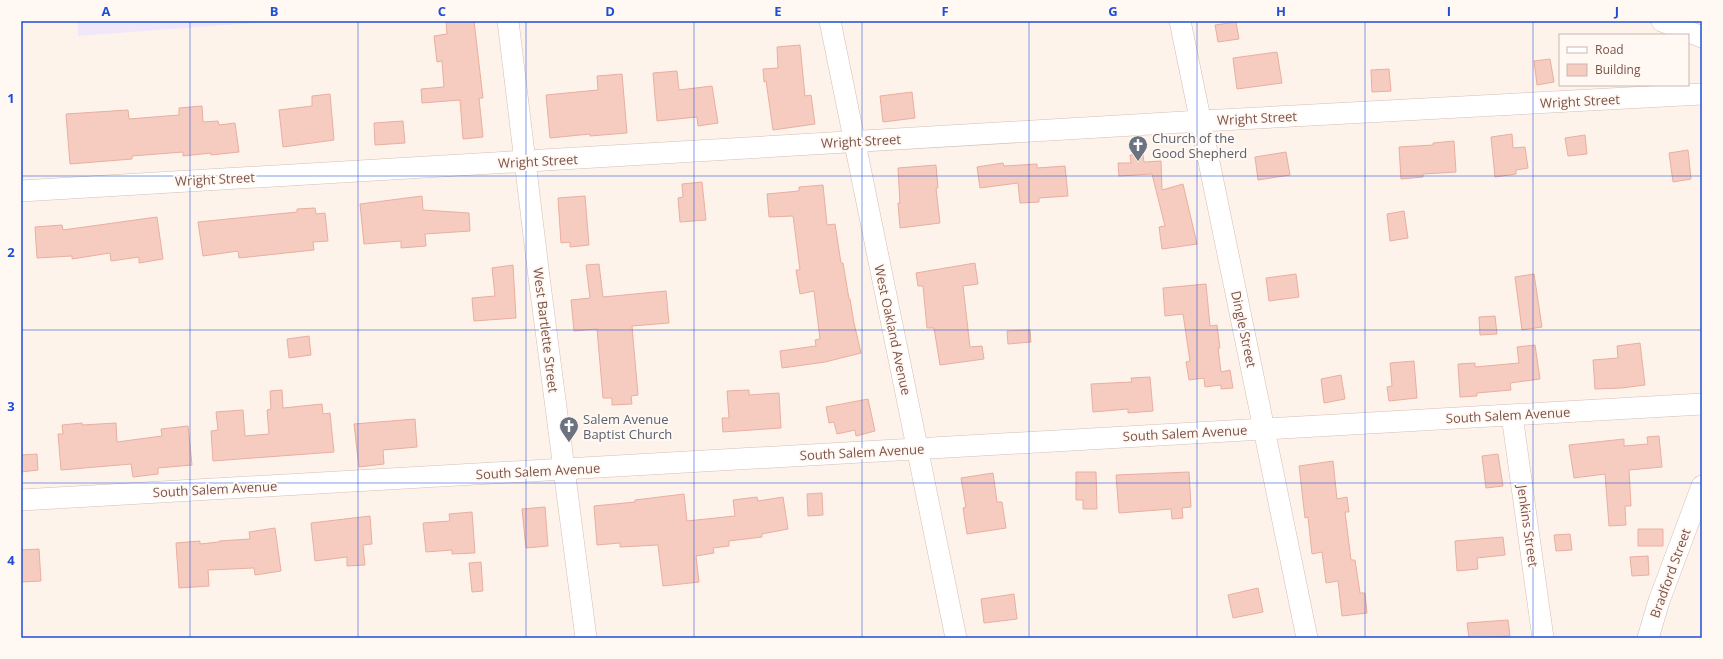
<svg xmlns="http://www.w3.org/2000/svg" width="1723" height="659" viewBox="0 0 1723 659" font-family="'Open Sans',sans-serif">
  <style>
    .education { fill: #f0e7fb }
    .building { fill: #f6ccc0; stroke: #eaae9f }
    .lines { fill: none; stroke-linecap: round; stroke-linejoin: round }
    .minor-casing { stroke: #d6bdb3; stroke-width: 22 }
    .minor { stroke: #fff; stroke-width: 21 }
    .grid { fill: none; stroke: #1d4ed8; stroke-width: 1; stroke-opacity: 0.55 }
    .labels { text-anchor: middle; stroke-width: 4; stroke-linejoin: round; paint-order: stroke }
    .street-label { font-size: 13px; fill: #7c534a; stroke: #fff8f3 }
    .worship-label { font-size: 13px; fill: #5b616d; stroke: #fff8f3; text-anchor: start }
    .neatline { fill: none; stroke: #1d4ed8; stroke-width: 1.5 }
    .grid-label { font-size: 13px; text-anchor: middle; font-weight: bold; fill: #1d4ed8 }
  </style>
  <rect width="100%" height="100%" fill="#fef3eb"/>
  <path class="education" d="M78,21H280L78,36Z"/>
  <path class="building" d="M446,21H474L483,98H479L483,137L463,139L460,100L422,103L421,89L444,87L442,61L437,62L434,36L447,34Z
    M1236,22L1239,39L1218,42L1215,25Z
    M800,45L805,96L811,95L815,124L773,130L766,81L764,82L763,69L778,68L777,47Z
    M1277,52L1282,83L1237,89L1233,58Z
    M1550,59L1554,82L1537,85L1534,61Z
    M1389,69L1391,91L1372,92L1371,70Z
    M677,71L679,90L712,86L718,123L698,126L697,117L657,121L653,73Z
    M622,74L627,133L590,136V134L550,138L546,95L598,90L597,76Z
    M912,92L915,118L883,122L880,96Z
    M330,94L334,140L283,147L279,110L312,106V96Z
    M202,106L203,122L218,121L219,125L235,123L239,152L211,155V153L183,156V152L132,156V159L70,164L66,114L128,110L129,119L179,115V108Z
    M403,121L405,143L375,145L374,123Z
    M1512,134L1513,148L1525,147L1528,168L1516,170V174L1495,177L1491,137Z
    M1585,135L1587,154L1568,156L1565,138Z
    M1454,141L1456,172L1423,174V177L1401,179L1399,147L1433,145V143Z
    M1688,150L1691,179L1673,182L1669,153Z
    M1286,152L1290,175L1258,180L1255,157Z
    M1130,155H1143L1144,162L1161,161L1162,190L1183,184L1197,244L1162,249L1159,227L1165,226L1152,174L1119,176L1118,163H1131Z
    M1003,163L1004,166L1037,164V168L1065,166L1068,196L1039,198V202L1020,203L1018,183L980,188L977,167Z
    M936,165L938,188H936L940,223L900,228L898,203H900L898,168Z
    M702,182L706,220L680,222L678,198L683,197L682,184Z
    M823,185L827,225L835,224L841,263H843L849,299H850L854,323L861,353L825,362L782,368L780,351L816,346L815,340L820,339L814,291L800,294L796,270H800L793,216L769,217L767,194L799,191V187Z
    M422,196L423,210L469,213L470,231L425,234L426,246L401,248V241L364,244L360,204Z
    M585,196L589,245L570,247V242L561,243L558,198Z
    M315,208L316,214L325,213L328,241L313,242L314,250L239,258L238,251L203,256L198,222L297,212V209Z
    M1404,211L1408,238L1390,241L1387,214Z
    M157,217L163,259L139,263V257L111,261L110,253L72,259V256L37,258L35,227L62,225L63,230Z
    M975,263L978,284L963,286L970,347L982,346L984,359L940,365L934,328H927L923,286H918L916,273Z
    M599,264L603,297L666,291L669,323L632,326L638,395L631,396L632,404L612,405V398H603L597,329L574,331L571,300L590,298L586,265Z
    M513,265L516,318L474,321L472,298L495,296L492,268Z
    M1296,274L1299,297L1269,301L1266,278Z
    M1534,274L1542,327L1522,330L1515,277Z
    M1206,284L1210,326L1217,325L1220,348H1218L1221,372L1230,370L1233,388L1221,389V385L1205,387L1204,378L1189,380L1186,362L1190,361L1183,314L1165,316L1163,288Z
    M1495,316L1497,334L1480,335L1479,317Z
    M1030,330L1031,342L1008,344L1007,331Z
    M309,336L311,355L289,358L287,339Z
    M1640,343L1645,385L1622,388L1595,389L1593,360L1618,358L1617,346Z
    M1535,345L1540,379L1510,383L1511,390L1477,393V396L1460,397L1458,364L1475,363V367L1519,363L1517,347Z
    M1414,361L1417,398L1389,401L1387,387L1392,386L1390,363Z
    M1341,375L1345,399L1324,403L1321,379Z
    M1150,377L1153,411L1128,413V409L1093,412L1091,384L1132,382L1131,378Z
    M282,390L283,408L322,404L323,414L330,413L334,452L213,461L211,431L218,430L216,412L243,410L245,436L269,434L267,410L271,409L270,391Z
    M749,390V395L779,393L781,428L723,432L722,418H729L727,391Z
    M868,399L875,431L856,436L855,430L837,434L834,422L829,423L826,407Z
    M415,419L417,447L383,450L384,464L359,467L354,424Z
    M82,423V425L116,423L117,442L162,436L161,429L188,426L192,465L158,468V474L133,477L131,464L61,470L58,434H63L62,425Z
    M1659,436L1662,467L1629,470L1631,506H1625L1626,525L1609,526L1605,474L1574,478L1569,445L1624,439V446L1648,444L1647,437Z
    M37,454L38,470L21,472V455Z
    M1498,454L1503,486L1486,488L1482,456Z
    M1333,461L1337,499L1347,497L1349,512H1345L1351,560H1355L1360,593H1365L1367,613L1342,616L1338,581L1326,583L1322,552L1312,554L1308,517L1305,518L1299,466Z
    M1076,472H1096L1097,509H1083V500H1076Z
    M1189,472L1191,507L1182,508L1183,518L1172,519L1171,509L1119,513L1116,475Z
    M993,473L997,502H1002L1006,528L967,534L963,508L966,507L961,478Z
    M822,493L823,515L808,516L807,494Z
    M684,494L687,521L735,516L733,500L757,497L758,501L783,497L788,529L762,534V537L729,541V546L713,548L714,553L696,556L699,582L663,586L658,545L620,547V543L597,545L594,506L635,502V500Z
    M545,507L548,546L526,548L522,509Z
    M472,512L475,553L452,554V550L426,552L423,523L450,521L449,514Z
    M370,516L372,544L363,545L365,565L347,566V557L315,561L311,523Z
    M275,528L281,571L255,575L254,568L208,570L209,586L179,588L176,543L200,541V544L219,542V541L250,539L249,532Z
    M1638,529H1663V546H1638Z
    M1570,534L1572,550L1556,551L1554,535Z
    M1503,537L1505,555L1477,558L1478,569L1457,571L1455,541Z
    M39,549L41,581L21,582V550Z
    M1648,556L1649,575L1632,576L1630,557Z
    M481,562L483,591L472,592L469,563Z
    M1258,588L1263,612L1233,618L1228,595Z
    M1014,594L1017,619L984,623L981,599Z
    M1508,620L1510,636L1469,638L1467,623Z"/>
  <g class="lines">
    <g class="minor-casing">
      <path id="minor" d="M508,21L539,277L586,638
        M830,21L956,638
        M1180,21L1307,638
        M1662,21L1702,37
        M21,191L1201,121L1702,94
        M1512,415L1543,638
        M21,500L1702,404
        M1648,638L1659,601L1702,486"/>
    </g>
    <use href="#minor" class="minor"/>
  </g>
  <path class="grid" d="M190,21V638M358,21V638M526,21V638M694,21V638M862,21V638M1029,21V638M1197,21V638M1365,21V638M1533,21V638M21,176H1702M21,330H1702M21,483H1702"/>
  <defs>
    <g id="church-pin" transform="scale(1)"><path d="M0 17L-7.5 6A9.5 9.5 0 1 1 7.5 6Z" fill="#6b7280" stroke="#fff8f3"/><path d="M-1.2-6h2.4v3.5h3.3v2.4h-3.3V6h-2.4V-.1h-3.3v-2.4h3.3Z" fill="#fff"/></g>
  </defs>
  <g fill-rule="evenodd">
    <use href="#church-pin" x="1138" y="145"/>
    <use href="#church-pin" x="569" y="426"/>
  </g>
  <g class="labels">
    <g class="street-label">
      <text transform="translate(1580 101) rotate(-3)" y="5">Wright Street</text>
      <text transform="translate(1257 118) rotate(-3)" y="5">Wright Street</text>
      <text transform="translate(861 141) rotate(-3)" y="5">Wright Street</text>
      <text transform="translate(538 161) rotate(-3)" y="5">Wright Street</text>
      <text transform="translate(215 179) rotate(-3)" y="5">Wright Street</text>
      <text transform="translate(1244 329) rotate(78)" y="5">Dingle Street</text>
      <text transform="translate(546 330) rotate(83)" y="5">West Bartlette Street</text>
      <text transform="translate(893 330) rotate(78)" y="5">West Oakland Avenue</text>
      <text transform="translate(1508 415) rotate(-3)" y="5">South Salem Avenue</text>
      <text transform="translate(1185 433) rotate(-3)" y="5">South Salem Avenue</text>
      <text transform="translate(862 452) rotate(-3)" y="5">South Salem Avenue</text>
      <text transform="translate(538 471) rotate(-3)" y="5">South Salem Avenue</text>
      <text transform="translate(215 489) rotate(-3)" y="5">South Salem Avenue</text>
      <text transform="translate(1528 526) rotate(82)" y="5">Jenkins Street</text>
      <text transform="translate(1670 573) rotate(-70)" y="5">Bradford Street</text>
    </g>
    <g class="worship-label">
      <text x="1152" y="143">Church of the<tspan x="1152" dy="15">Good Shepherd</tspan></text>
      <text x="583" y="424">Salem Avenue<tspan x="583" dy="15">Baptist Church</tspan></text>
    </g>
  </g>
  <rect width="1723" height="659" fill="none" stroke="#fff8f3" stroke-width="44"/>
  <rect x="1559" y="34" width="130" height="52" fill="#fff8f3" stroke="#cbb6af"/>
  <rect x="1567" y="47" width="20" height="6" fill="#ffffff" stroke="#cbb6af"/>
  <text x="1595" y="54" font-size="12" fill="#7c534a">Road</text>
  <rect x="1567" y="64" width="20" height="12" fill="#f6ccc0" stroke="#cbb6af"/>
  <text x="1595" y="74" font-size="12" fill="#7c534a">Building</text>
  <rect x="22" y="22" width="1679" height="615" class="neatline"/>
  <g class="grid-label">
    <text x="106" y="16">A</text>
    <text x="274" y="16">B</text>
    <text x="442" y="16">C</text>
    <text x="610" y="16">D</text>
    <text x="778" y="16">E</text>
    <text x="945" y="16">F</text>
    <text x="1113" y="16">G</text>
    <text x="1281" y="16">H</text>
    <text x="1449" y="16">I</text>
    <text x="1617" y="16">J</text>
    <text x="11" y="103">1</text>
    <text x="11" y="257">2</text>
    <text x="11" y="411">3</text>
    <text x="11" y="565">4</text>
  </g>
</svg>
